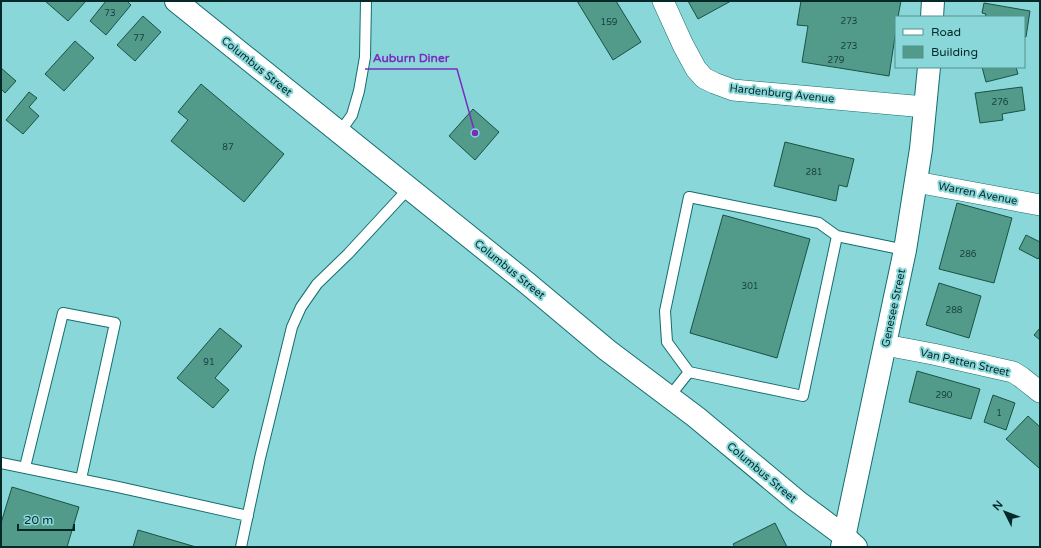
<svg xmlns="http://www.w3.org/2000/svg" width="1041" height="548" viewBox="0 0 1041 548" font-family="'Varela Round',sans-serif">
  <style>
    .building { fill: #529a89; stroke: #1a5246 }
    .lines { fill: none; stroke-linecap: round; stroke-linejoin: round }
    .service-casing { stroke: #156d6e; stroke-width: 12 }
    .minor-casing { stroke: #156d6e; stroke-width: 22 }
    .tertiary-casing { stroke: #156d6e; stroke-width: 24 }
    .secondary-casing { stroke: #156d6e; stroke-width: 24 }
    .service { stroke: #fff; stroke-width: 10 }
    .minor { stroke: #fff; stroke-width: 21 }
    .tertiary { stroke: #fff; stroke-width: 22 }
    .secondary { stroke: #fff; stroke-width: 22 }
    .labels { text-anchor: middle; stroke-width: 4; stroke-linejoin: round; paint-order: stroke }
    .number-label { font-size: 9px; fill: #184441 }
    .street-label { font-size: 11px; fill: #052829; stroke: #89d7d8 }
    .leader { fill: none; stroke: #7b2cbf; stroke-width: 1.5 }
    .callout-dot { fill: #7b2cbf; stroke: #89d7d8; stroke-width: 1.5 }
    .callout-label { font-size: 12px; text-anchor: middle; font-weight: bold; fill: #7b2cbf; stroke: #89d7d8; stroke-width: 4; stroke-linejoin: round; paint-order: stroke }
  </style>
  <rect width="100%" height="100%" fill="#89d7d8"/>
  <path class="building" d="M45,1H86L68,21Z
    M106,1H127L131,5L106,35L90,21Z
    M577,1H616L641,42L613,60Z
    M688,1H731L698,19Z
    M801,1H901L898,17H896V30L889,76L802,62L808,26L797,25Z
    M984,3L1030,11L1026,37L1024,36V17H985L986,14L982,13Z
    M143,16L161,32L135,61L117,45Z
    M75,41L94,58L64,91L45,74Z
    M982,67H1016L1018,74L986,82Z
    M1,68L16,81L5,93L1,89Z
    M201,84L284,154L244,202L171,141L188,120L178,112Z
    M1022,87L1025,110L1002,114L1003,120L980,123L975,93Z
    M29,92L37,98L29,107L39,116L23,134L6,120Z
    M473,109L499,132L475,160L449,136Z
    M785,142L854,159L847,187L839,185L836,201L774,186Z
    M957,203L1012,218L994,283L939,269Z
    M723,215L810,239L777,358L690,333Z
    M1026,235L1040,242V256L1038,259L1019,249Z
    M939,283L981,296L969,338L926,325Z
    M220,328L242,346L215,378L229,390L213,408L177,378Z
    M1040,328V340L1034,335Z
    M917,371L980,389L971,419L909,402Z
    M993,395L1015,403L1006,430L984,422Z
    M1028,416L1040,427V467L1039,468L1006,439Z
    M12,487L79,507L67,547H1V523Z
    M775,523L787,547H735L733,544Z
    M138,530L196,547H133Z"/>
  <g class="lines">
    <g class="service-casing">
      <path id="service" d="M340,132L352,115L359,91L365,57L366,1
        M689,197L819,223L837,236L803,396L689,372L667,342L665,311Z
        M837,236L905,250
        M669,397L689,372
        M1,463L118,487L248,516
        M25,467L63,313L115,323L81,479
        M241,547L260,458L292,327L301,307L317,284L348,254L409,188"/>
    </g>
    <g class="minor-casing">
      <path id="minor" d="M663,1L683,45L696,69L704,78L714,83L733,90L925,107
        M916,182L1040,205
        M885,345L933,354L1013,372L1021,377L1040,392"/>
    </g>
    <g class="tertiary-casing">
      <path id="tertiary" d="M176,1L527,283L607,350L696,417L797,501L844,536L856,547"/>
    </g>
    <g class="secondary-casing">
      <path id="secondary" d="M932,17L933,1
        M842,547L905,250L921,149L929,67"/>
    </g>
    <use href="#service" class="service"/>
    <use href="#minor" class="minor"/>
    <use href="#tertiary" class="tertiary"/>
    <use href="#secondary" class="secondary"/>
  </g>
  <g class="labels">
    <g class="number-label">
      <text x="110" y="16">73</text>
      <text x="849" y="24">273</text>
      <text x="609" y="25">159</text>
      <text x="139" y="41">77</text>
      <text x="849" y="49">273</text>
      <text x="836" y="63">279</text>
      <text x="1000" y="105">276</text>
      <text x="228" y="150">87</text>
      <text x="814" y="175">281</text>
      <text x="968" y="257">286</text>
      <text x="750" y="289">301</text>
      <text x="954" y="313">288</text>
      <text x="209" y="365">91</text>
      <text x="944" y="398">290</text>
      <text x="999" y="416">1</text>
    </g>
    <g class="street-label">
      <text transform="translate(257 66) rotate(39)" y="4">Columbus Street</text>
      <text transform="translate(782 93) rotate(6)" y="4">Hardenburg Avenue</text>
      <text transform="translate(978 193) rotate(11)" y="4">Warren Avenue</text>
      <text transform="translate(510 269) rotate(39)" y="4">Columbus Street</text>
      <text transform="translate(893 308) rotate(-78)" y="4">Genesee Street</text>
      <text transform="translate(965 362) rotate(13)" y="4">Van Patten Street</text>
      <text transform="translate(762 472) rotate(40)" y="4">Columbus Street</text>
    </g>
  </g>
  <path class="leader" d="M475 133L457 69H365"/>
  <circle class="callout-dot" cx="475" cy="133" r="4"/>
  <g class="callout-label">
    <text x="411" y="62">Auburn Diner</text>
  </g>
  <rect width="1041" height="548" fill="none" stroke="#052829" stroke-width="4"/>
  <rect x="895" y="16" width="130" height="52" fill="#89d7d8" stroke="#549192"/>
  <rect x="903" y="29" width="20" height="6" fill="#ffffff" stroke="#549192"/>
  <text x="931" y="36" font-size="12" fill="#052829">Road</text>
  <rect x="903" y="46" width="20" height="12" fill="#529a89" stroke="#549192"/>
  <text x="931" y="56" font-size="12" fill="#052829">Building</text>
  <g transform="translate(1005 512) rotate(312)" stroke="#89d7d8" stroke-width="3" paint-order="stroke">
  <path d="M0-3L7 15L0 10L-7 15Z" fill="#052829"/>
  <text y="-6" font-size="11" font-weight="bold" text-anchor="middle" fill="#052829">N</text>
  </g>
  <path d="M18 524v6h56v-6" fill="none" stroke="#052829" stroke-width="2"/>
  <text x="24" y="524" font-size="12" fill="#052829" stroke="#89d7d8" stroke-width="3" paint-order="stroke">20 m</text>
</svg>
